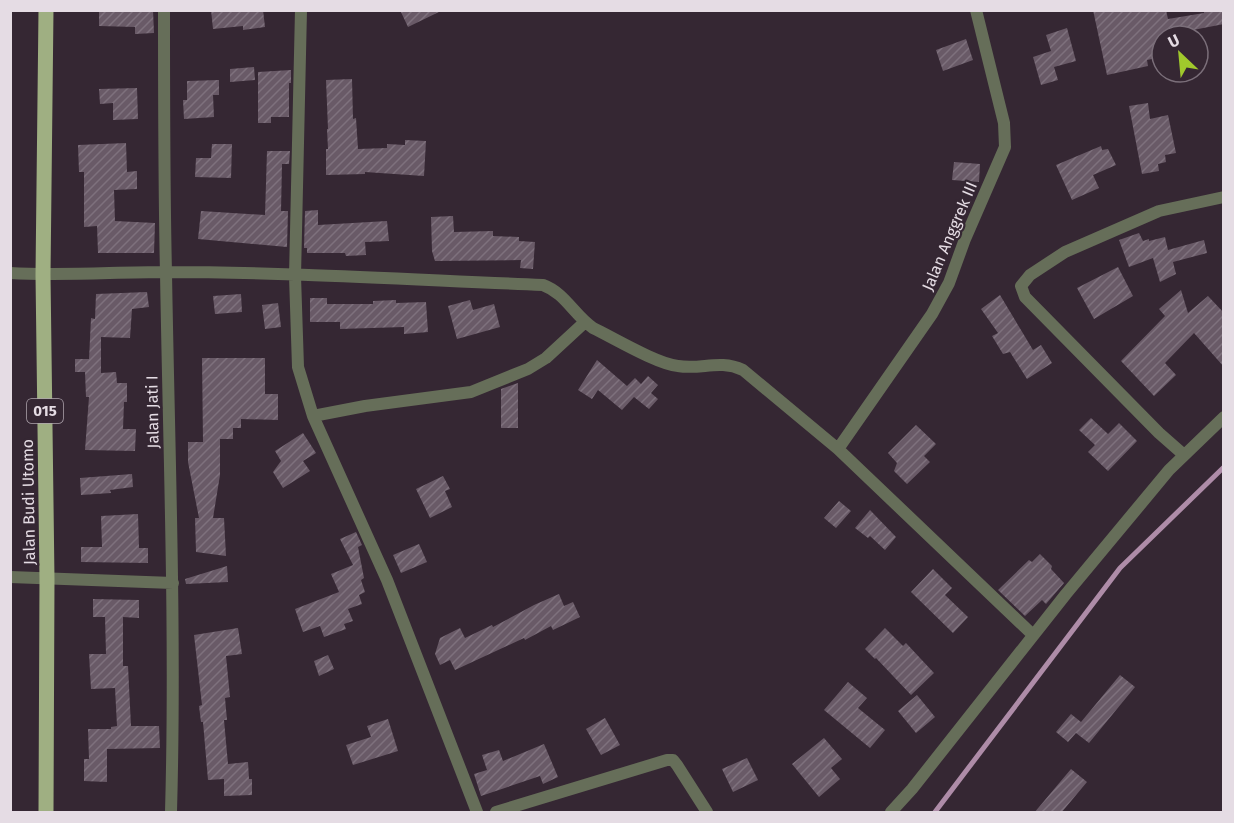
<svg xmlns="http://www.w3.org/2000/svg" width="1234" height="823" viewBox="0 0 1234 823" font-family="'Fira Sans',sans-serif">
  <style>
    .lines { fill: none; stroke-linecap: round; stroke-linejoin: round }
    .stream { stroke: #ae8ca8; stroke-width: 5 }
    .building { fill: url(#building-hatch) }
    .street { stroke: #666e59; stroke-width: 12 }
    .primary { stroke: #9faf82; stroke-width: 15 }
    .labels { text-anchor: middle; stroke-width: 4.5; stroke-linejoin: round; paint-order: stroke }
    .shield { fill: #352733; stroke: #b0a6af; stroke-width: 1.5 }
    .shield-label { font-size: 15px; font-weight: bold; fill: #e5dce4 }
    .street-label { font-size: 16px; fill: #e5dce4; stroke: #352733 }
  </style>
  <defs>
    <pattern id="building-hatch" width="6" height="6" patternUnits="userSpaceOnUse" patternTransform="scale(1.5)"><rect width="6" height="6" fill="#695a67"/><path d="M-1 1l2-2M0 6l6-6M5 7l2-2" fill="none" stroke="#7e717d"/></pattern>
  </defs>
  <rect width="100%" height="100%" fill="#352733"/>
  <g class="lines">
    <path class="stream" d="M935,812L1120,568L1224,467"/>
  </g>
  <path class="building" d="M99,10H153L154,33L135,34V27L99,26Z
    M211,10H263L265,27L243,30V26L213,29Z
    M400,10H443L408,27Z
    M1093,10H1166L1168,19L1204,13V10H1224V24L1193,30L1194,36H1162V57L1147,60L1148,66L1107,75Z
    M1067,28L1076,61L1054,67L1058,80L1041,85L1033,57L1051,51L1046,35Z
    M966,39L973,60L943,71L936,50Z
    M254,67L255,80L230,82V69Z
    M291,70V83H289V117H271V123H258V72Z
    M352,79L353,119L356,118L358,149L387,148V144L405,145V140L426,141L424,176L365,172V174L326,175V149H328L327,129H328L326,80Z
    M219,80V95H213L214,117L184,119L183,100H187V81Z
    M137,88L138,119L113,120V103L100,104L99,89Z
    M1148,103L1150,119L1168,115L1176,153L1165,155L1166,162L1158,164L1159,171L1142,174L1129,106Z
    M126,143L127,172L137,171V189L114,190L115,221L155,223L154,253H98L97,226L84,227V172H79L78,145Z
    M212,144H232L231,178L195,177L196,158H211Z
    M1101,146L1102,150L1108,149L1116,165L1093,175L1099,188L1072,200L1056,165Z
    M267,151H290L289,164H282L281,211H288L287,247L198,239L201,211L265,215Z
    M954,162L980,164L979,182L952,180Z
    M318,210V225L387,221L389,241L365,242L366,255L346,256L345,253H307V248H304L305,211Z
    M453,216L454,232L493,231V236L519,237V241L535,242L533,269L520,268L521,260L435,261L432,251L431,217Z
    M1139,233L1143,241L1149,239V241L1165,237L1168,250L1204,240L1207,253L1173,262L1176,274L1160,282L1153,258L1129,267L1119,240Z
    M1118,267L1133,296L1094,319L1077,288Z
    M1181,290L1188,313L1208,296L1224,313V367L1194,333L1165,363L1176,375L1154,396L1121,361L1165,316L1159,309Z
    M147,292L149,307L132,309L130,338L101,337V373L116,372L117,383H127V402H124L123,429H136L135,451L85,450L89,397H86L85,372H75V359H89L91,318L95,319L96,294Z
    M241,294L242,312L215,314L213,296Z
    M1000,295L1033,350L1041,345L1052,363L1027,379L1010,352L1003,354L992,336L998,333L981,309Z
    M310,298H327V304H373V301L396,300V303L426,302L428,332L404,334V327L340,329V322H310Z
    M470,300L473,310L494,304L500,327L457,339L448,306Z
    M278,303L281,327L265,329L262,305Z
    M202,358H265V394H278V420L241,419V428H233V439H220V475L213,518H224L226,556L196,552L195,518H199L188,462V442H203Z
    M597,360L627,386L635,378L641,384L648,376L658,385L651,393L658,399L649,409L634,397L622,410L598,390L592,399L578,390Z
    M518,383V428H501V389Z
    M1091,418L1108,434L1119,423L1137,441L1108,471L1088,452L1095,445L1079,430Z
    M916,425L936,444L924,456L930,462L907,484L894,471L897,463L888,453Z
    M303,433L316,453L303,461L310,471L283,488L273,472L281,461L275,451Z
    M132,474L133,487L110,490L111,493L81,495L80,478Z
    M443,476L450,489L445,491L452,507L430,518L416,489Z
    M839,501L851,511L836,528L824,518Z
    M870,510L896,537L885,550L870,536L868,538L855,528Z
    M138,514L139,548H148V563L81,562V547H102L101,516Z
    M356,532L362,545L358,547L364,578L361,580L365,592L359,595L362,604L348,609L353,621L344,624L346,629L324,637L320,626L303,632L295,609L339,592L331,574L353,565L340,539Z
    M419,544L427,562L401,573L393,555Z
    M1040,554L1052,566L1051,569L1064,583L1046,604L1042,600L1025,616L998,590L1029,560L1032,562Z
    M227,566L228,582L186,584L185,579Z
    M933,569L952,588L945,595L968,617L953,633L911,592Z
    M559,594L564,606L573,602L580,617L553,630L551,626L525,640L524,638L455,670L450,660L440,665L435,654L440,638L460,628L465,638L492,625L493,627L534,605Z
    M93,599L139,600V618L123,617V666H128L131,726H159L160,748L107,749V782L84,781V759H89L88,729H111V727L117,726L115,688L91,689L89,654H106L105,617H93Z
    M238,628L242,654L226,656L230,697L225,698L227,720H224L228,764L248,762L249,779H252V795L224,796V779L208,780L203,722H201L199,706L202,705L194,635Z
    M885,628L903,646L906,643L934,673L911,695L876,658L875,659L865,649Z
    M328,655L334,669L319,676L314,661Z
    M1120,675L1135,687L1089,743L1076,733L1068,742L1056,732L1071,714L1081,722Z
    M848,682L867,698L858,708L885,730L870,748L824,710Z
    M917,695L935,717L916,733L898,711Z
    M605,718L620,745L601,755L586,729Z
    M388,719L398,751L353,765L346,745L371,737L367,726Z
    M824,738L842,759L831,768L840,779L819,797L792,764Z
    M544,744L558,777L543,784L540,776L481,796L474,774L487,770L482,755L499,750L503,761Z
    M747,758L758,780L733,792L722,769Z
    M1071,769L1087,782L1061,813H1034Z"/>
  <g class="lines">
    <path class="street" d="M164,10C164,98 164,186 166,273C169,453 176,633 171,812
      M301,10L295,276L298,367L313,416L387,580L477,812
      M10,273C62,276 114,272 165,272C291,272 417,280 543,285C565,293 574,315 593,328C614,338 657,364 678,366C702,370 719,359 743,370L838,449L1033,635
      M313,416L365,406L471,392L528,369L546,358L585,322
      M838,449L932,314L949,283L965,239L1005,147L1004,123L976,10
      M1184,455L1159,433L1025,297L1021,286L1030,275L1065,252L1159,211L1224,197
      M10,577L173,583
      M496,812L667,760H673L677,765L707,812
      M891,812L912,789L1066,594L1169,470L1224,417"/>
    <path class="primary" d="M46,10L43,275L47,579L46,812"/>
  </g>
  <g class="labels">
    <rect class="shield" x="27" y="399" width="36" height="24" rx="4.5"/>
    <g class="shield-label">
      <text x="45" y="416">015</text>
    </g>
    <g class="street-label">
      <text transform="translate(949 236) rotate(-67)" y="6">Jalan Anggrek III</text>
      <text transform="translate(152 412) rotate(-91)" y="6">Jalan Jati I</text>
      <text transform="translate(28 502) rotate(-91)" y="6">Jalan Budi Utomo</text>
    </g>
  </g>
  <rect width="1234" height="823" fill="none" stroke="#e5dce4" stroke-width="24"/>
  <g transform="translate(1180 54) rotate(334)"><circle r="28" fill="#352733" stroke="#7b6f7a" stroke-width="1.5"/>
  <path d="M0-4.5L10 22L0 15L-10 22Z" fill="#a0c92c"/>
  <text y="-9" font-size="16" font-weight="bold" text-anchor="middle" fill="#e5dce4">U</text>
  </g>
</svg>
